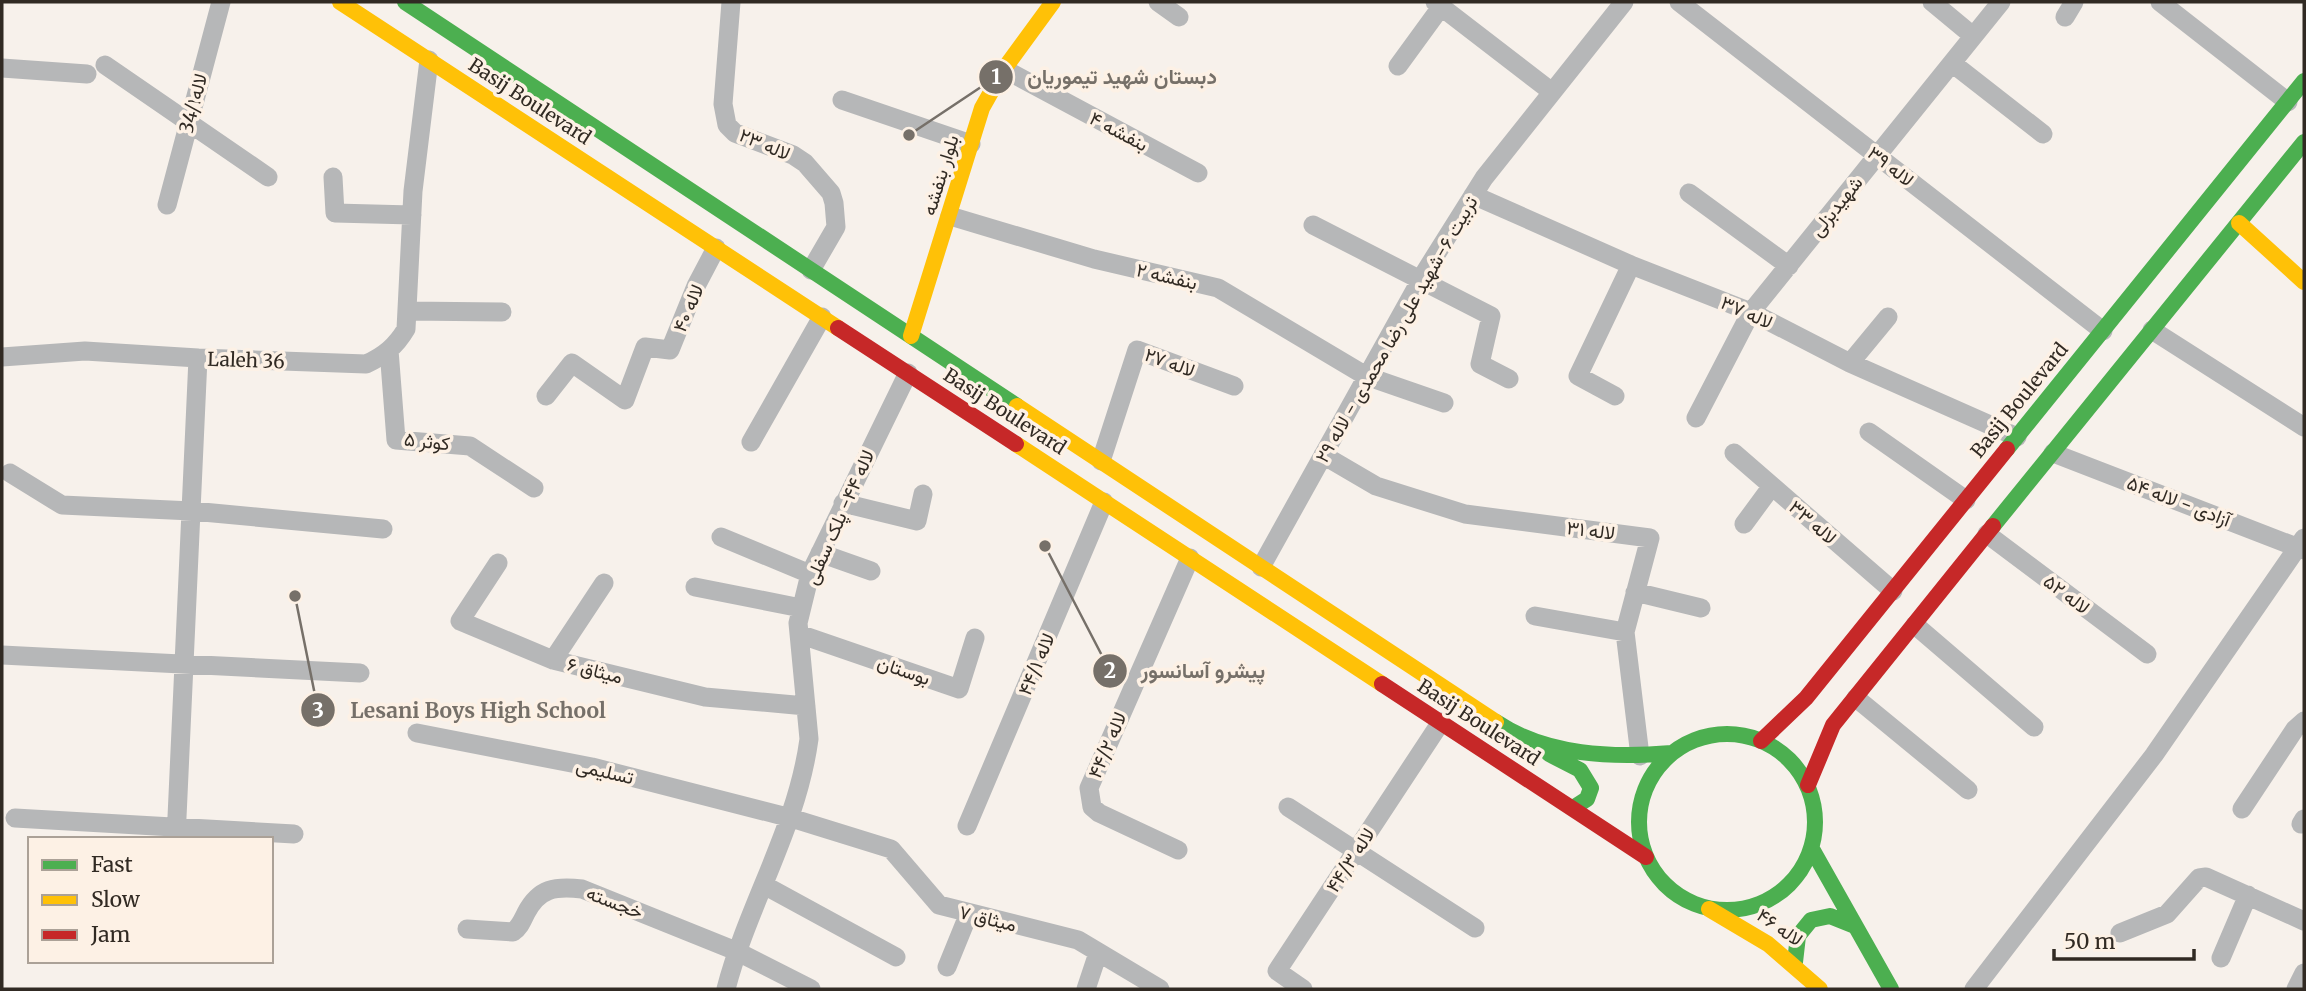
<svg xmlns="http://www.w3.org/2000/svg" width="2306" height="991" viewBox="0 0 2306 991" font-family="Merriweather,Vazirmatn,serif">
  <style>
    .lines { fill: none; stroke-linecap: round; stroke-linejoin: round }
    .street { stroke: #b6b7b8; stroke-width: 19 }
    .fast { stroke: #4caf50; stroke-width: 16 }
    .slow { stroke: #ffc107; stroke-width: 16 }
    .jam { stroke: #c62828; stroke-width: 16 }
    .labels { text-anchor: middle; stroke-width: 7; stroke-linejoin: round; paint-order: stroke }
    .street-label { font-size: 19px; fill: #312a23; stroke: #fdf1e5 }
    .leader { fill: none; stroke: #767069; stroke-width: 2.5 }
    .callout-dot { fill: #767069; stroke: #fdf1e5; stroke-width: 2.5 }
    .mark-label { font-size: 21px; text-anchor: middle; font-weight: bold; fill: #fff }
    .callout-label { font-size: 21px; text-anchor: middle; font-weight: bold; fill: #767069; stroke: #fdf1e5; stroke-width: 7; stroke-linejoin: round; paint-order: stroke }
  </style>
  <rect width="100%" height="100%" fill="#f7f1eb"/>
  <g class="lines">
    <path class="street" d="M731,2L723,104L727,125L735,133L793,155L805,163L831,193L834,203L836,227L811,270
      M1158,2L1179,17
      M1435,2L1552,92
      M1679,2L2103,331
      M1932,2L1973,36
      M2160,2L2288,102
      M2065,17L2074,2
      M1952,63L2043,134
      M105,65L268,177
      M1398,66L1441,7
      M2,68L87,74
      M1004,69L1198,173
      M842,100L971,144
      M333,177L335,213L412,215
      M1689,193L1789,266
      M1473,195L1631,265L1751,312L1850,363L2017,437
      M167,205L221,2
      M950,216L1094,259L1218,288L1366,376L1444,403
      M1313,225L1491,316L1480,364L1509,379
      M408,311L502,312
      M2152,330L2304,427
      M389,350L396,440L470,446L534,488
      M2,357L85,351L198,358
      M1850,363L1888,317
      M546,396L572,363L625,400L645,347L670,350L696,286L716,248
      M1615,396L1578,376L1631,265
      M1696,418L1751,312L2001,2
      M1869,432L1966,500
      M751,442L822,317
      M1734,453L1893,591
      M2053,453L2304,550
      M1323,455L1376,486L1465,514L1650,538L1625,632L1640,756
      M1101,461L1137,350L1234,386
      M10,473L62,505L192,511L383,529
      M843,503L917,521L923,494
      M1744,524L1772,486
      M1987,534L2147,654
      M721,537L810,574
      M820,553L871,571
      M498,563L460,621L553,660L705,697L806,706
      M1261,567L1425,272L1484,178L1624,2
      M695,587L801,608
      M1635,592L1701,608
      M1535,616L1625,632
      M1915,625L2034,727
      M799,634L959,689L975,638
      M2,655L360,673
      M553,660L604,583
      M1856,698L1968,790
      M417,733L592,767L791,818L891,849L939,905L1078,940L1160,989
      M1288,807L1475,928
      M2242,809L2295,729L2304,721
      M15,818L294,834
      M2301,824L2304,819
      M967,826L1104,502
      M176,839L198,358L366,364C384,356 396,346 406,329L413,191L429,60
      M1178,850L1099,813L1092,807L1089,788L1190,558
      M764,885L896,957
      M467,929L513,932C520,927 522,921 526,913C539,888 555,886 582,889L736,951L811,989
      M2120,933L2167,914L2199,878L2206,877L2304,921
      M2221,958L2248,895
      M947,967L969,913
      M726,989C748,904 797,828 809,739L798,623L810,574L908,373
      M1086,989L1098,953
      M1303,989L1277,971L1441,722
      M1974,989L2154,755L2304,538
      M2296,989L2304,973"/>
    <path class="fast" d="M405,2L1017,406
      M2007,449L2304,81
      M1993,526L2304,142
      M1496,722C1547,756 1613,758 1672,753
      M1639 822a88 88 0 1 1 176 0a88 88 0 1 1-176 0Z
      M1549,754L1580,770L1591,788L1587,799L1573,808
      M1812,849L1891,989
      M1795,962L1798,936L1811,920L1830,916L1855,926"/>
    <path class="slow" d="M340,2L838,328
      M2239,223L2304,282
      M911,336L982,108L1004,69L1053,2
      M1017,406L1496,722
      M1016,444L1382,684
      M1709,909L1768,944L1820,989"/>
    <path class="jam" d="M838,328L1016,444
      M1382,684L1646,857
      M1761,741L1806,698L2007,449
      M1808,785L1833,725L1993,526"/>
  </g>
  <g class="labels">
    <g class="street-label">
      <text transform="translate(530 101) rotate(33)" y="7">Basij Boulevard</text>
      <text transform="translate(193 103) rotate(-75)" y="7">لاله34/۱</text>
      <text transform="translate(1119 131) rotate(28)" y="7">بنفشه ۴</text>
      <text transform="translate(765 144) rotate(23)" y="7">لاله ۲۳</text>
      <text transform="translate(1891 166) rotate(38)" y="7">لاله ۳۹</text>
      <text transform="translate(940 175) rotate(-73)" y="7">بلوار بنفشه</text>
      <text transform="translate(1836 206) rotate(-51)" y="7">شهیدبزلی</text>
      <text transform="translate(1167 276) rotate(13)" y="7">بنفشه ۲</text>
      <text transform="translate(688 308) rotate(-67)" y="7">لاله ۴۰</text>
      <text transform="translate(1747 312) rotate(24)" y="7">لاله ۳۷</text>
      <text transform="translate(1396 329) rotate(-60)" y="7">تربیت ۶-شهید علی رضا محمدی - لاله ۲۹</text>
      <text transform="translate(246 360) rotate(2)" y="7">Laleh 36</text>
      <text transform="translate(1170 362) rotate(20)" y="7">لاله ۲۷</text>
      <text transform="translate(2019 400) rotate(-51)" y="7">Basij Boulevard</text>
      <text transform="translate(1005 411) rotate(33)" y="7">Basij Boulevard</text>
      <text transform="translate(427 441) rotate(6)" y="7">کوثر ۵</text>
      <text transform="translate(2179 501) rotate(21)" y="7">آزادی - لاله ۵۴</text>
      <text transform="translate(839 517) rotate(-66)" y="7">لاله ۴۴- پلک سفلی</text>
      <text transform="translate(1813 522) rotate(41)" y="7">لاله ۳۳</text>
      <text transform="translate(1591 530) rotate(7)" y="7">لاله ۳۱</text>
      <text transform="translate(2067 594) rotate(37)" y="7">لاله ۵۲</text>
      <text transform="translate(1036 664) rotate(-67)" y="7">لاله ۴۴/۱</text>
      <text transform="translate(595 670) rotate(14)" y="7">میثاق ۶</text>
      <text transform="translate(904 670) rotate(19)" y="7">بوستان</text>
      <text transform="translate(1479 722) rotate(33)" y="7">Basij Boulevard</text>
      <text transform="translate(1107 745) rotate(-67)" y="7">لاله ۴۴/۲</text>
      <text transform="translate(605 771) rotate(13)" y="7">تسلیمی</text>
      <text transform="translate(1350 860) rotate(-57)" y="7">لاله ۴۴/۳</text>
      <text transform="translate(615 902) rotate(21)" y="7">خجسته</text>
      <text transform="translate(988 918) rotate(14)" y="7">میثاق ۷</text>
      <text transform="translate(1780 927) rotate(35)" y="7">لاله ۴۶</text>
    </g>
  </g>
  <path class="leader" d="M909 135L996 77M1045 546L1110 671M295 596L318 710"/>
  <g class="callout-dot">
    <circle cx="909" cy="135" r="7"/>
    <circle cx="1045" cy="546" r="7"/>
    <circle cx="295" cy="596" r="7"/>
    <circle cx="996" cy="77" r="18"/>
    <circle cx="1110" cy="671" r="18"/>
    <circle cx="318" cy="710" r="18"/>
  </g>
  <g class="mark-label">
    <text x="996" y="84">1</text>
    <text x="1110" y="678">2</text>
    <text x="318" y="718">3</text>
  </g>
  <g class="callout-label">
    <text x="1122" y="84">دبستان شهید تیموریان</text>
    <text x="1203" y="678">پیشرو آسانسور</text>
    <text x="478" y="718">Lesani Boys High School</text>
  </g>
  <rect width="2306" height="991" fill="none" stroke="#312a23" stroke-width="7"/>
  <rect x="28" y="837" width="245" height="126" fill="#fdf1e5" stroke="#aba197" stroke-width="2"/>
  <rect x="42" y="860" width="35" height="10" fill="#4caf50" stroke="#aba197" stroke-width="2"/>
  <text x="91" y="872" font-size="21" fill="#312a23">Fast</text>
  <rect x="42" y="895" width="35" height="10" fill="#ffc107" stroke="#aba197" stroke-width="2"/>
  <text x="91" y="907" font-size="21" fill="#312a23">Slow</text>
  <rect x="42" y="930" width="35" height="10" fill="#c62828" stroke="#aba197" stroke-width="2"/>
  <text x="91" y="942" font-size="21" fill="#312a23">Jam</text>
  <path d="M2054 949v10h140v-10" fill="none" stroke="#312a23" stroke-width="3.5"/>
  <text x="2064" y="949" font-size="21" fill="#312a23" stroke="#fdf1e5" stroke-width="5" paint-order="stroke">50 m</text>
</svg>
